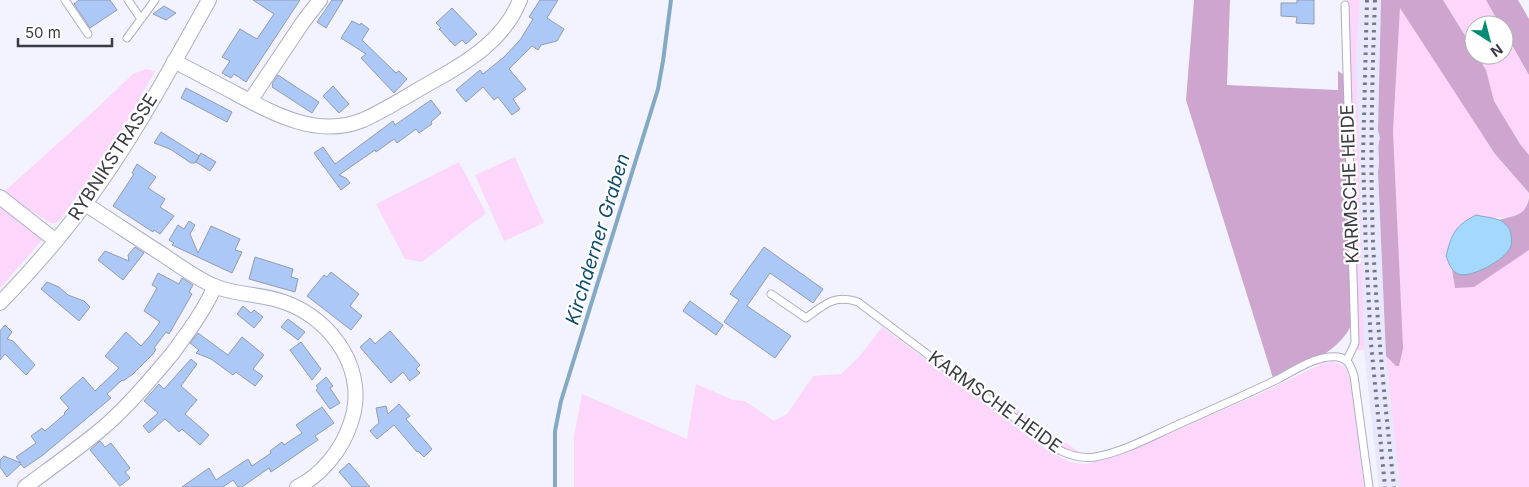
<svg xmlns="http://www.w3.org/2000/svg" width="1529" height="487" viewBox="0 0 1529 487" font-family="Inter,sans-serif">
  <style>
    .built { fill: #e7e8fe }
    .green { fill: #fdd6fc }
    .forest { fill: #cea5ce }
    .water { fill: #a4d8fc; stroke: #84a9c4 }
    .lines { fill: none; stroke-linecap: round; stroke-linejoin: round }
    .stream { stroke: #84a9c4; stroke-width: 4 }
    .building { fill: #acc8f7; stroke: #939cad }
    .lane-casing { stroke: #adaec1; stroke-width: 9 }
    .street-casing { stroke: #adaec1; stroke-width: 16 }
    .lane { stroke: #fff; stroke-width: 7 }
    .street { stroke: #fff; stroke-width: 14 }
    .rail { stroke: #767780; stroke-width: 4; stroke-dasharray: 2.5 5; stroke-linecap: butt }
    .labels { text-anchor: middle; stroke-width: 4.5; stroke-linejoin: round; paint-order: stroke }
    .street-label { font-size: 18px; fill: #3b3b43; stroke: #fff }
    .water-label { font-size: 19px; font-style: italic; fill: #0e4c6e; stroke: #fff }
  </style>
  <rect width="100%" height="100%" fill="#f2f3ff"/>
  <path class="built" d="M1360,0H1381L1378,130L1380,138L1378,144L1379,165L1378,171L1386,356L1400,487H1379L1363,341L1357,80L1355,76Z"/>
  <path class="green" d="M1347,0H1360L1355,76L1357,80L1364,350H1356L1358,337Z
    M1443,0H1486L1500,25H1474V50Z
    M1400,7L1495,154L1529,193L1527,208C1511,221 1495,219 1476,215L1446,256L1452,270L1455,288L1515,258L1529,250V487H1400L1386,356L1396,366L1393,131Z
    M1504,31L1529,75V155L1520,144L1494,101L1486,70L1477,55H1504Z
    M146,69L155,71L116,141L60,220L55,223H51L25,207L5,191L96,109L133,74Z
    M515,157L544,223L504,241L475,175Z
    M459,162L486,213L422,262L405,259L376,204Z
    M2,205L44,238L0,288V206Z
    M882,327L1049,451L1069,462L1086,464L1117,456L1262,393L1323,363L1334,362L1345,367L1351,381L1364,487H574V436L582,394L687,439L696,384L733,400L745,401L774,421L787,414L813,376L841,374L859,357Z
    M959,368L1082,454L1061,448L954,369Z"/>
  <path class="forest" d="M1194,0H1230L1227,85L1338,90V71L1344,75L1351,326C1335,356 1302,365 1273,378L1186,100Z
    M1381,0H1443L1474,50V55H1477L1486,70L1494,101L1520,144L1529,155V193L1495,154L1400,8L1393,131L1403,348L1399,366H1396L1386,356L1378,171C1381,160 1376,149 1380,138L1378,130Z
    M1486,0H1518L1529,19V75L1504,31V25H1500Z
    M1529,198V250L1474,287L1455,288L1452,270L1458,274L1511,246C1511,233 1510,227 1499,220C1515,215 1526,216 1529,198Z"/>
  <path class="water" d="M1476,215C1483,217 1492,217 1499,220C1505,222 1510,228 1511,234C1511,237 1512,243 1511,246C1507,259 1471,279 1458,274C1451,271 1449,263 1446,256C1452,233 1455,226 1476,215Z"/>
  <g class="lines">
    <path class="stream" d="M555,487V431L561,401L658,89L663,61L671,0"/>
  </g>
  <path class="building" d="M79,0H110L117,10L90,28L74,4Z
    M253,0H300L246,82L234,74L231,78L222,73L230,61L222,57L240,29L257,39L274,14Z
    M332,0H343L326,28L317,22Z
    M540,0H558L547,18L564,29L557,41L541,45L538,50L532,46L509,69L526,89L513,99L520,109L512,115L498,97L494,100L483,87L466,102L456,90L480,70L483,74L504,57L520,40L533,19L529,17Z
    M1297,0H1314V24L1296,23L1297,17L1281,16V3H1297Z
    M164,6L176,13L166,20L153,14Z
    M452,8L477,34L466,44L462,40L455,46L439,29L441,28L436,23Z
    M352,21L360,25L361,23L369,29L362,40L396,73L399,71L407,79L394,93L361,58L366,54L341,38Z
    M278,75L319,102L312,113L272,87L273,85L272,84Z
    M333,86L349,104L339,113L323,96Z
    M186,88L232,112L227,122L181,98Z
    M431,100L441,113L431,122L432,124L419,133L416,129L397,143L394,139L376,152L375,150L339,175L346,178L350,183L341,190L314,153L323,147L335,164L393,121L395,125Z
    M161,132L199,156L195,163H191L170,149L154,143Z
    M201,153L216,162L210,171L196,162Z
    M137,164L156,177L148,188L165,199L160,207L174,216L160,234L154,230L153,232L113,206L134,174L132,173Z
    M189,221L195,225L190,234L198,253L211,226L240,239L235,250L242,252L232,273L172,245L174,243L169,240L178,225L184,229Z
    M135,247L144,253L123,280L98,260L105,251L129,261L128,255Z
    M764,247L823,289L813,303L770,273L747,306L791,336L775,358L724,322L739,300L730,294Z
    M255,257L293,269L291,277L298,279L295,292L249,279Z
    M331,272L359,294L350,306L362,316L351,330L307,296L324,275L327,277Z
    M158,273L179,284L182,278L193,285L189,292L192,294L169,334L166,332L154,348L156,349L153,354L133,374L123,381L122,380L107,394L111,398L43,455L24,468L21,464L7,477L0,467V460L4,456L21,463L16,457L36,443L31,436L42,428L45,431L65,414L64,413L69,408L60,398L83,377L95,391L119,368L105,356L126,332L141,346L149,337L160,322L144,311L157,288L152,285Z
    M47,282L59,287L68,295L84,301L90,307L79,321L41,289Z
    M690,301L723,325L716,335L683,311Z
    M243,306L251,313L254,310L263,317L254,328L237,314Z
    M288,319L305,332L298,340L281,327Z
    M5,325L12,332L7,339L13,341L35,365L26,375L5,354L0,360V331Z
    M390,331L420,365L416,369L420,373L410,381L403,372L391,383L360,347L370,338L375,344Z
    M198,333L228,355L242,337L264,355L253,369L263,376L255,386L236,372L233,375L211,359L196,353L199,350L190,343Z
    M301,342L321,369L312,380L290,350Z
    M191,359L197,364L181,386L197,400L185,414L209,435L200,445L182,429L179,432L165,419L149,433L143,426L158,413L144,401L159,384L164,389Z
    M326,377L333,386L330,388L340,403L330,409L316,390L318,388L316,386Z
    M399,404L410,416L406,419L432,449L424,457L418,451L417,452L394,425L377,439L370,431L379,423L376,408L386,406L388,414Z
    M322,407L334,423L315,436L318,440L271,472L269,468L242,487H238L233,480L223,487H182L209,468L216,480L248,459L252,466L271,453L270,451L282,442L284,445L302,433L296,425Z
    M100,441L105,447L111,443L130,468L125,472L130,478L120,486L90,450Z
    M349,463L357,472L370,487H352L339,472Z"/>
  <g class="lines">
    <g class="lane-casing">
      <path id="lane" d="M65,0L88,34
        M128,0L141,19
        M1345,5L1355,343L1347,360
        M127,38L155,0
        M771,294L806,318C824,305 834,294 858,302L959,378L1061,451C1072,456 1083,459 1095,457C1123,452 1150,437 1177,425C1211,410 1245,395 1278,379C1295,370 1319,354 1338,357C1349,359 1351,367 1354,376L1369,487"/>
    </g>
    <g class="street-casing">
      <path id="street" d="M174,61C193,71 212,81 231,91C272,113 317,139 363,120C388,109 413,92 437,79C471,60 505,38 520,0
        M250,101L303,22L320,0
        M0,197L56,241
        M85,204C112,221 138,239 165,256C181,267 196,278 214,286C235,295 262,294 284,302C333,319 370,373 350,425C342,449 321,476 297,487
        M0,303C30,272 59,239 84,205C132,141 170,69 209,0
        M25,487C52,467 79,448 104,427C129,405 151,379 172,354C188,332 204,311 215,286"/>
    </g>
    <use href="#lane" class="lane"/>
    <use href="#street" class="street"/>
    <path class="rail" d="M1367,0L1363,157L1366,251L1371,343L1385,487
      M1375,0C1372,81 1370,161 1373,242C1377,324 1385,405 1394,487"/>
  </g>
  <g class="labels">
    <g class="street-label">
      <text transform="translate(113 157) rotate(-57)" y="6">RYBNIKSTRASSE</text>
      <text transform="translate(1350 184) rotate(-92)" y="6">KARMSCHE HEIDE</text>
      <text transform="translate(995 402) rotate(36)" y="6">KARMSCHE HEIDE</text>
    </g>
    <g class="water-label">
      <text transform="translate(597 239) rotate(-73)" y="7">Kirchderner Graben</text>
    </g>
  </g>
  <g transform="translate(1489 40) rotate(144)"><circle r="24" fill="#ffffff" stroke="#b1b1b4"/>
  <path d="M0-4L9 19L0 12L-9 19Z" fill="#058c73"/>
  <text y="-8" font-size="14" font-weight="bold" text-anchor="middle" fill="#3b3b43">N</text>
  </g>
  <path d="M18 38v8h94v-8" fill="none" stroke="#3b3b43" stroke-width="2.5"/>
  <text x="25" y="38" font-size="15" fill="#3b3b43" stroke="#ffffff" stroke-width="4" paint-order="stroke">50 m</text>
</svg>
